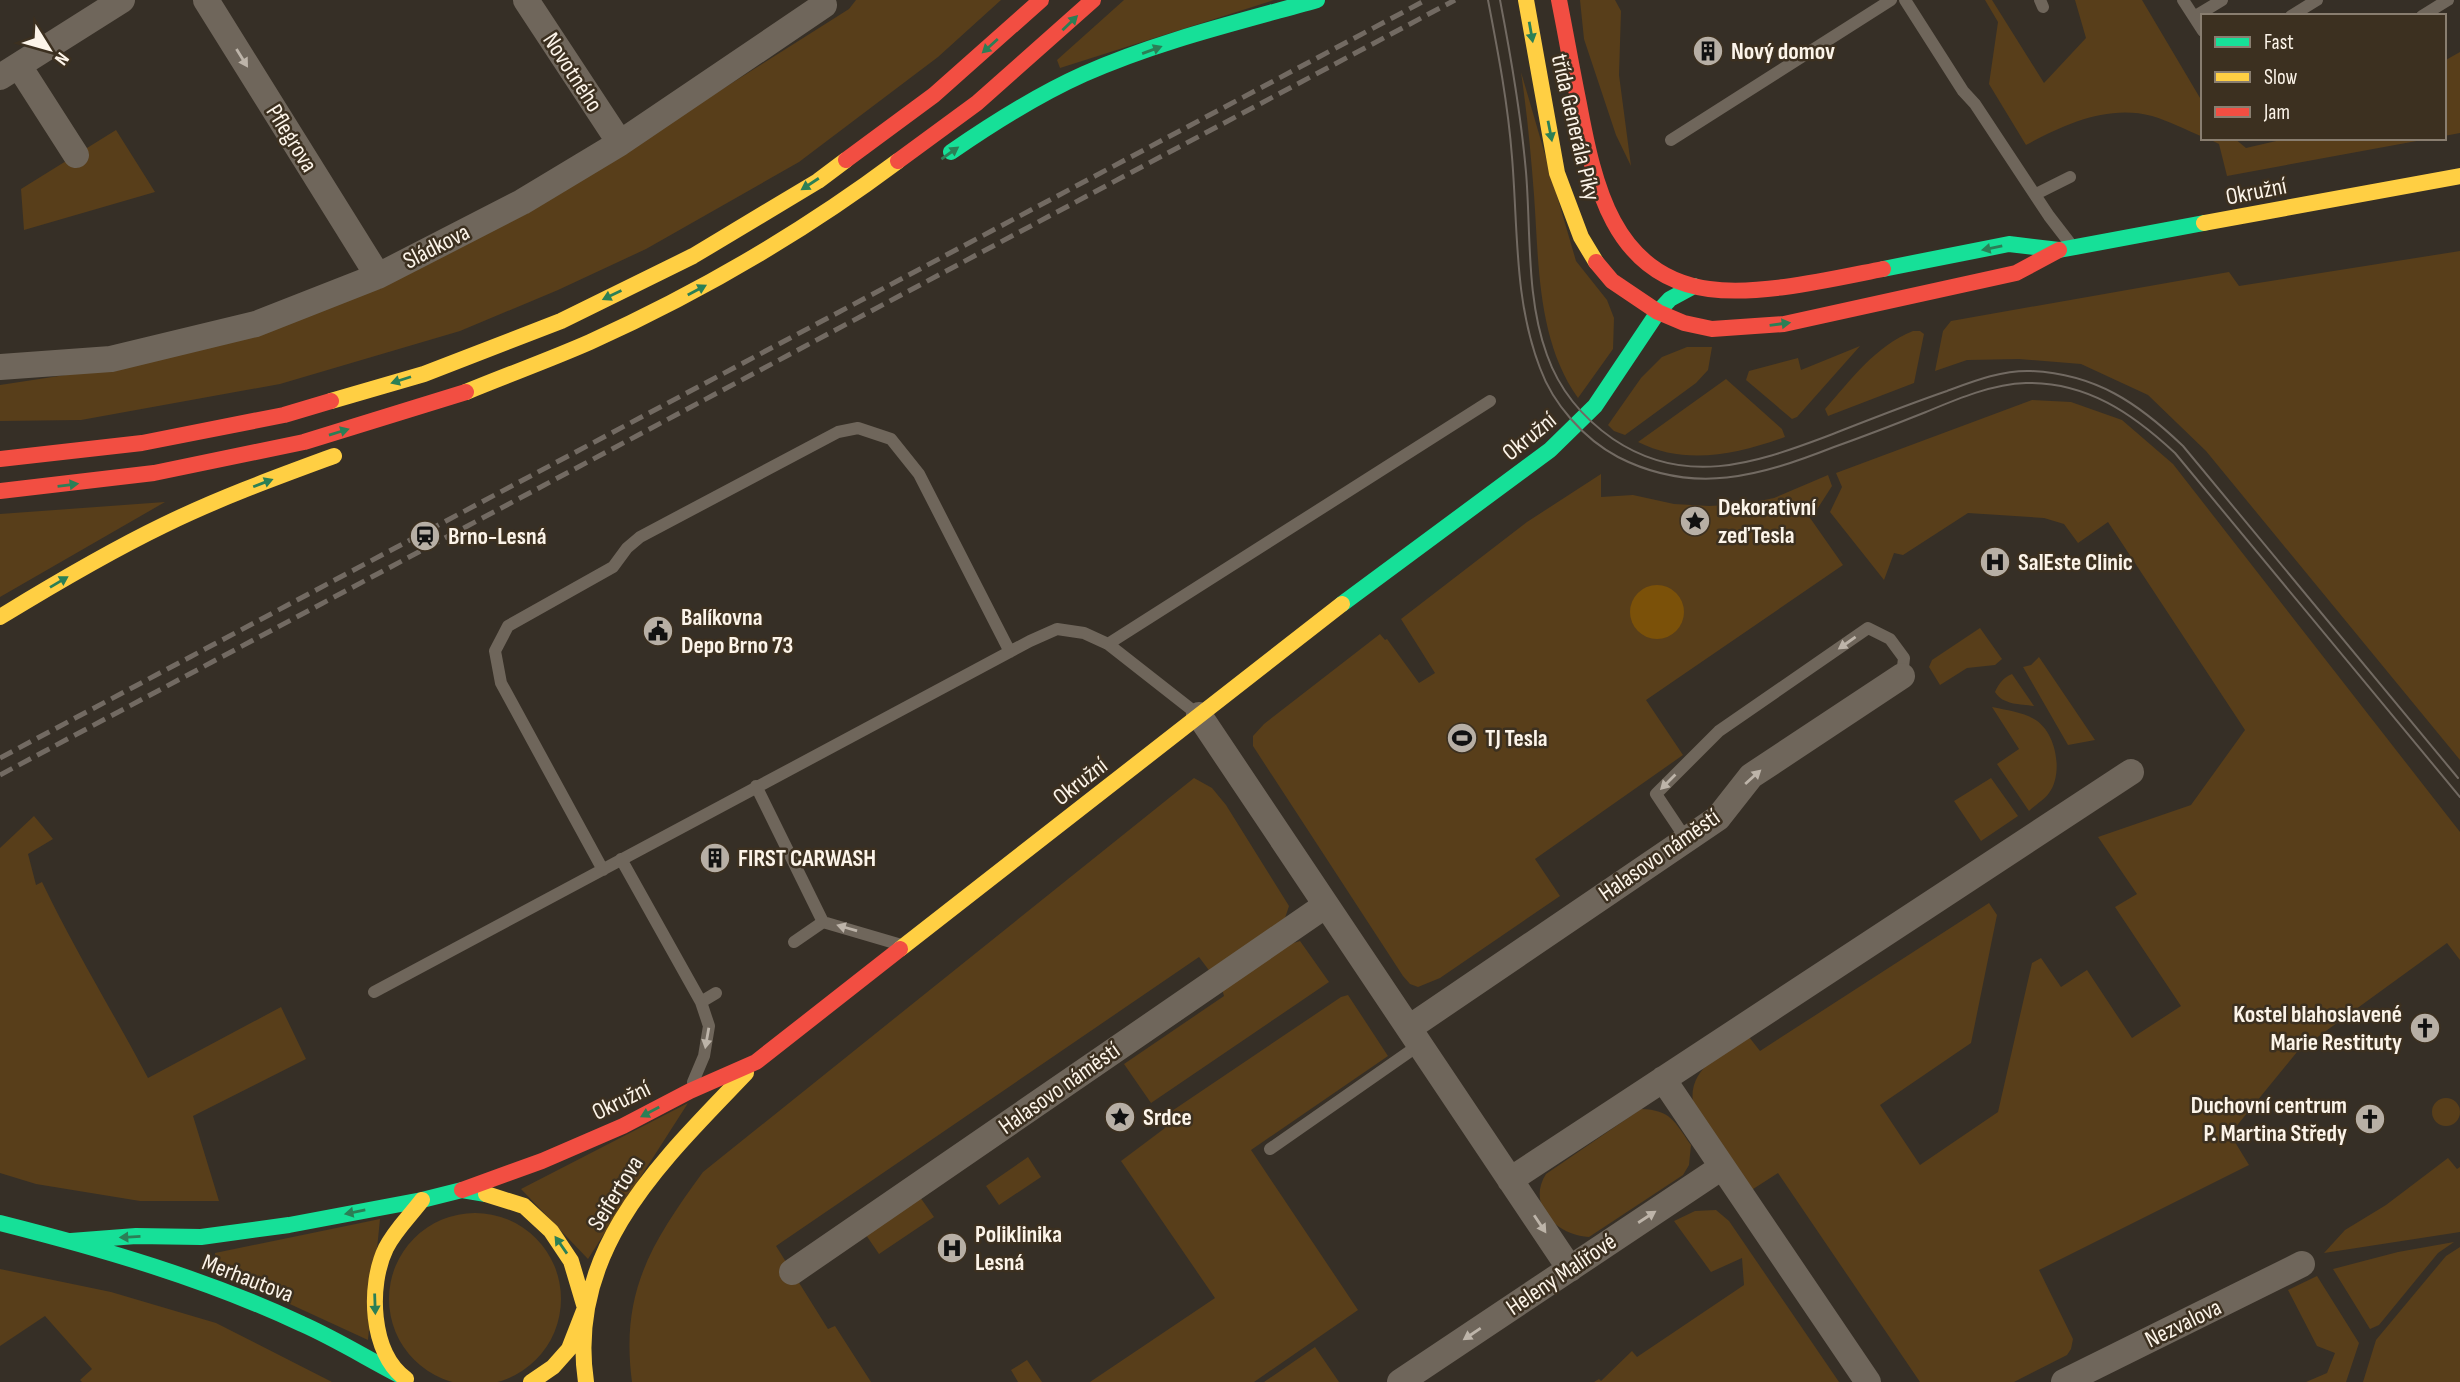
<svg xmlns="http://www.w3.org/2000/svg" width="2460" height="1382" viewBox="0 0 2460 1382" font-family="'Sofia Sans Condensed',sans-serif">
  <style>
    .green { fill: #583e1a }
    .water { fill: #7b5109 }
    .lines { fill: none; stroke-linecap: round; stroke-linejoin: round }
    .lane { stroke: #6f665b; stroke-width: 12 }
    .street { stroke: #6f665b; stroke-width: 26 }
    .fast { stroke: #16e098; stroke-width: 16 }
    .slow { stroke: #ffcf43; stroke-width: 16 }
    .jam { stroke: #f24e42; stroke-width: 16 }
    .tram { stroke: #726a62; stroke-width: 2 }
    .rail { stroke: #726a62; stroke-width: 5; stroke-dasharray: 14 7; stroke-linecap: butt }
    .oneway { fill: #2b7f56 }
    .oneway2 { fill: #bdb4a9 }
    .labels { text-anchor: middle; stroke-width: 5; stroke-linejoin: round; paint-order: stroke }
    .poi-label { font-size: 24px; font-weight: bold; fill: #fcf4e9; stroke: #3c3020; text-anchor: start }
    .street-label { font-size: 24px; fill: #fcf4e9; stroke: #3c3020 }
  </style>
  <rect width="100%" height="100%" fill="#362f26"/>
  <path class="green" d="M856,0H1001L938,57L799,162L646,249L558,290L460,331L280,384L81,420L0,421V385L118,367L529,211L849,9Z
    M1124,0H1274L1060,68L1057,60Z
    M1580,0H1615L1621,11L1619,75L1631,166L1616,135L1584,39Z
    M1985,0H1992L2044,83L2086,38L2075,0H2142L2203,103V137C2186,130 2169,121 2152,116C2108,104 2063,125 2026,145L1989,84L1998,22Z
    M2460,52V133L2444,136V61Z
    M1521,72L1576,261L1607,300L1614,318L1613,349L1578,398C1537,340 1539,264 1534,195C1531,154 1527,113 1521,72Z
    M116,130L155,192L24,230L21,189Z
    M2207,138H2234L2246,148L2289,138H2433L2227,176L2219,144Z
    M2460,251V760L2206,451L2148,395L2081,364L2019,359L1967,360L1935,371L1943,331L1951,321L2229,272L2239,286Z
    M1913,331H1920L1924,334L1914,383L1828,416L1825,409C1851,380 1875,346 1913,331Z
    M1860,346L1805,408L1797,417L1792,419L1746,380L1749,371L1798,358L1801,370Z
    M1687,347H1712L1708,370L1696,383L1625,435L1614,431L1608,425L1641,378L1662,357Z
    M1726,379L1782,429L1785,437C1737,454 1686,466 1638,442Z
    M2032,400L2071,402L2122,420L2173,464L2460,832V960L2447,943L2297,1052L2230,1134L2249,1165L2039,1270L2073,1339L2071,1349L2067,1355L2014,1382H1920L1778,1173L1750,1191L1693,1103C1688,1067 1723,1054 1749,1037L1760,1051L1989,903L1997,915L1971,1043L1880,1105L1920,1165L1998,1112L2032,963L2041,958L2061,987L2087,970L2132,1038L2181,1006L2115,907L2137,894L2098,837L2191,805L2245,730L2108,522L2078,543L2064,524L2044,518L1968,513L1903,555L1894,553L1884,580L1830,512L1842,487L1836,473Z
    M1601,474V497L1633,495L1674,504L1709,506L1745,504L1774,498L1828,475L1832,486L1816,511L1808,515L1843,565L1646,700L1683,755L1535,859L1560,896L1440,978L1418,987L1410,984L1403,976L1253,746V736L1264,724L1380,634L1385,640L1387,639L1419,683L1435,673L1401,619L1527,522Z
    M165,502L0,597V514Z
    M1980,628L2002,659L1995,665L1967,668L1940,685L1929,667L1932,660Z
    M2039,657L2095,740L2068,745L2023,667L2031,665Z
    M2012,674L2034,706C2020,704 2003,705 1995,692C1999,683 2003,678 2012,674Z
    M1992,707C2006,710 2022,712 2034,719C2056,731 2064,773 2049,793C2044,800 2035,805 2029,811L1997,764L2019,749Z
    M1194,778L1212,788L1226,805L1289,906L1285,918L1211,973L1199,957L776,1246L828,1329L835,1326L871,1382H632C620,1291 652,1242 703,1172Z
    M1991,778L2018,816L1981,841L1954,801Z
    M34,816L53,839L28,854L36,885L42,882C74,949 113,1012 148,1078L281,1007L306,1059L193,1116L219,1201H140L36,1184L0,1173V848Z
    M1300,941L1329,982L1151,1103L1124,1064L1224,996L1222,989L1287,945Z
    M1348,995L1388,1056L1251,1150L1358,1310L1254,1382H1090L1215,1298L1121,1161L1165,1128L1160,1119L1341,997Z
    M2432 1112a14 14 0 1 1 28 0a14 14 0 1 1-28 0Z
    M688,1103L588,1259L521,1189Z
    M1641,1109C1671,1110 1674,1121 1691,1145L1689,1165L1683,1175L1589,1237C1557,1236 1526,1205 1546,1174Z
    M1028,1157L1041,1177L999,1205L986,1186Z
    M2448,1158L2457,1169L2460,1167V1232L2324,1253L2345,1230L2386,1205Z
    M920,1197L934,1217L879,1254L866,1235Z
    M1716,1210L1729,1221L1839,1382H1594L1599,1379L1601,1381L1632,1351L1637,1357L1744,1285L1742,1258L1711,1272L1674,1221L1695,1211Z
    M389 1299a86 86 0 1 1 172 0a86 86 0 1 1-172 0Z
    M380,1219L368,1340L214,1269L215,1253Z
    M2454,1242L2438,1253L2379,1325L2370,1329L2333,1269L2398,1252Z
    M2460,1247V1382H2363L2376,1340L2446,1256Z
    M0,1269L111,1292L216,1323L332,1382H82L80,1380L92,1369L45,1316L0,1346Z
    M2317,1276L2359,1343L2346,1382H2306L2327,1373L2335,1353L2317,1346L2288,1290Z
    M1315,1347L1339,1382H1264Z
    M1027,1360L1042,1382H1018L1011,1370Z"/>
  <path class="water" d="M1630 612a27 27 0 1 1 54 0a27 27 0 1 1-54 0Z"/>
  <g class="lines">
    <path class="lane" d="M1905,0L1963,91L1975,104L2049,216L2069,242
      M2040,0L2043,7
      M2183,0L2203,31
      M2291,16L2317,0
      M2422,16L2448,0
      M2194,17L2222,0
      M1671,140L1891,0
      M2036,194L2070,177
      M1108,644L1490,401
      M756,786L823,922
      M1686,839L1656,794L1719,731L1868,628L1890,639L1904,658L1902,676
      M621,859L701,1002
      M603,870L501,683L495,651L508,626L613,567L627,548L640,537L838,432L858,428L891,439L919,474L1010,652
      M794,942L823,922L898,944
      M374,992L1030,641L1057,629L1084,633L1108,644L1196,713
      M693,1082L704,1056L709,1026L701,1002L716,993
      M1270,1149L1419,1045"/>
    <path class="street" d="M206,0L378,276
      M526,0L620,143
      M19,66L76,155
      M0,77L122,0
      M0,367L111,359L256,324L378,276L522,202L620,143L824,5
      M1199,715L1570,1269
      M1409,1028L1718,818L1751,776L1902,676
      M1663,1079L1868,1382
      M1510,1180L2131,772
      M792,1272L1326,905
      M1400,1382L1722,1167
      M2064,1382L2302,1264"/>
    <path class="fast" d="M951,152C993,123 1037,95 1084,74C1158,41 1239,22 1317,0
      M1883,269L2009,244L2059,250L2204,223
      M1342,604L1550,450L1595,406L1658,312L1670,299L1694,286
      M0,1223C103,1249 206,1279 302,1324C336,1339 368,1359 401,1376
      M71,1241L136,1236L201,1237L289,1225L422,1200L462,1190L486,1194"/>
    <path class="slow" d="M1526,0L1557,173L1581,237L1596,262
      M2204,223L2460,176
      M466,392C507,375 549,360 590,342C698,293 803,232 898,161
      M331,401L424,374L561,321L693,256L818,181L846,160
      M0,617C54,584 108,552 164,525C219,498 277,477 334,456
      M900,949L1342,604
      M486,1194L524,1206L551,1231L571,1261L585,1308L569,1349L553,1367L531,1382
      M406,1379C370,1353 368,1285 386,1248C395,1230 410,1216 422,1200
      M586,1382C566,1249 663,1160 746,1073"/>
    <path class="jam" d="M1559,0C1566,35 1572,70 1579,104C1594,184 1613,276 1709,289C1760,296 1832,279 1883,269
      M846,160L934,95L1041,0
      M898,161L977,103L1093,0
      M1596,262L1612,281L1658,312L1684,323L1712,329L1784,324L2016,273L2059,250
      M0,459L142,443L284,415L331,401
      M0,491L154,473L304,442L466,392
      M462,1190L542,1161L623,1126L690,1091L756,1062L900,949"/>
    <path class="tram" d="M1488,0C1498,52 1508,104 1512,157C1518,228 1514,301 1540,368C1553,404 1584,439 1618,457C1694,496 1760,476 1834,447C1865,436 1896,424 1926,412C1957,399 1992,384 2026,383C2087,382 2132,413 2175,453L2460,797
      M1500,0C1511,57 1521,114 1526,172C1531,232 1526,298 1547,355C1559,389 1583,418 1613,439C1684,487 1753,464 1825,437C1866,421 1906,405 1947,391C1974,381 2002,370 2031,371C2096,374 2138,403 2183,446L2458,778"/>
    <path class="rail" d="M0,758L1426,0
      M0,775L1455,0"/>
  </g>
  <defs><path id="oneway-solid" d="M-6-.8H1V-3.2L6.5 0L1 3.2V.8H-6Z" transform="scale(1.75)"/></defs>
  <g class="oneway">
    <use href="#oneway-solid" transform="translate(1070 23) rotate(-44)"/>
    <use href="#oneway-solid" transform="translate(1531 32) rotate(80)"/>
    <use href="#oneway-solid" transform="translate(990 46) rotate(138)"/>
    <use href="#oneway-solid" transform="translate(1152 50) rotate(-20)"/>
    <use href="#oneway-solid" transform="translate(1550 131) rotate(79)"/>
    <use href="#oneway-solid" transform="translate(950 153) rotate(-35)"/>
    <use href="#oneway-solid" transform="translate(810 184) rotate(147)"/>
    <use href="#oneway-solid" transform="translate(1992 248) rotate(168)"/>
    <use href="#oneway-solid" transform="translate(697 290) rotate(-28)"/>
    <use href="#oneway-solid" transform="translate(612 295) rotate(154)"/>
    <use href="#oneway-solid" transform="translate(1780 324) rotate(-8)"/>
    <use href="#oneway-solid" transform="translate(401 380) rotate(162)"/>
    <use href="#oneway-solid" transform="translate(339 432) rotate(-17)"/>
    <use href="#oneway-solid" transform="translate(263 483) rotate(-21)"/>
    <use href="#oneway-solid" transform="translate(68 485) rotate(-7)"/>
    <use href="#oneway-solid" transform="translate(59 582) rotate(-31)"/>
    <use href="#oneway-solid" transform="translate(650 1112) rotate(152)"/>
    <use href="#oneway-solid" transform="translate(355 1212) rotate(169)"/>
    <use href="#oneway-solid" transform="translate(130 1237) rotate(177)"/>
    <use href="#oneway-solid" transform="translate(561 1245) rotate(-125)"/>
    <use href="#oneway-solid" transform="translate(375 1304) rotate(88)"/>
  </g>
  <g class="oneway2">
    <use href="#oneway-solid" transform="translate(242 58) rotate(58)"/>
    <use href="#oneway-solid" transform="translate(1847 643) rotate(145)"/>
    <use href="#oneway-solid" transform="translate(1753 777) rotate(-42)"/>
    <use href="#oneway-solid" transform="translate(1668 782) rotate(135)"/>
    <use href="#oneway-solid" transform="translate(847 928) rotate(-164)"/>
    <use href="#oneway-solid" transform="translate(707 1038) rotate(100)"/>
    <use href="#oneway-solid" transform="translate(1647 1217) rotate(-33)"/>
    <use href="#oneway-solid" transform="translate(1540 1224) rotate(56)"/>
    <use href="#oneway-solid" transform="translate(1472 1334) rotate(146)"/>
  </g>
  <defs>
    <g id="building-disc" transform="scale(1.575)"><circle r="9.5" fill="#b7afa5" stroke="#3c3020"/><path d="M-4-6H4V6H1V3H-1V6H-4ZM-2.5-4.3h1.7v1.8h-1.7ZM.8-4.3h1.7v1.8H.8ZM-2.5-1h1.7V.8h-1.7ZM.8-1h1.7V.8H.8Z" fill="#111"/></g>
    <g id="sight-disc" transform="scale(1.575)"><circle r="9.5" fill="#b7afa5" stroke="#3c3020"/><path d="M0-6L1.8-2.2L6-1.7L2.9 1.2L3.7 5.4L0 3.3L-3.7 5.4L-2.9 1.2L-6-1.7L-1.8-2.2Z" fill="#111"/></g>
    <g id="station-disc" transform="scale(1.575)"><circle r="9.5" fill="#b7afa5" stroke="#3c3020"/><path d="M-3-6H3Q5-6 5-4V2Q5 4 3 4L4.5 6H3L1.5 4h-3L-3 6H-4.5L-3 4Q-5 4-5 2V-4Q-5-6-3-6ZM-3.5-4v3h7v-3ZM-3.5 1v1.5H-2V1ZM2 1v1.5H3.5V1Z" fill="#111"/></g>
    <g id="hospital-disc" transform="scale(1.575)"><circle r="9.5" fill="#b7afa5" stroke="#3c3020"/><path d="M-5-5h3v3.5h4V-5h3V5h-3V1.5h-4V5h-3Z" fill="#111"/></g>
    <g id="civic-disc" transform="scale(1.575)"><circle r="9.5" fill="#b7afa5" stroke="#3c3020"/><path d="M-.6-6.5H3V-4.5H.6V-3L4-1V1h2V6H-6V1h2V-1L-.6-3ZM-1.2 2.5V6h2.4V2.5Z" fill="#111"/></g>
    <g id="stadium-disc" transform="scale(1.575)"><circle r="9.5" fill="#b7afa5" stroke="#3c3020"/><path d="M0-5a6.5 5 0 1 0 0 10a6.5 5 0 1 0 0-10ZM-3.5-1.8h7v3.6h-7Z" fill="#111"/></g>
    <g id="church-disc" transform="scale(1.575)"><circle r="9.5" fill="#b7afa5" stroke="#3c3020"/><path d="M-1.2-6h2.4v3.5h3.3v2.4h-3.3V6h-2.4V-.1h-3.3v-2.4h3.3Z" fill="#111"/></g>
  </defs>
  <g fill-rule="evenodd">
    <use href="#building-disc" x="1708" y="51"/>
    <use href="#sight-disc" x="1695" y="521"/>
    <use href="#station-disc" x="425" y="536"/>
    <use href="#hospital-disc" x="1995" y="562"/>
    <use href="#civic-disc" x="658" y="631"/>
    <use href="#stadium-disc" x="1462" y="738"/>
    <use href="#building-disc" x="715" y="858"/>
    <use href="#church-disc" x="2425" y="1028"/>
    <use href="#sight-disc" x="1120" y="1117"/>
    <use href="#church-disc" x="2370" y="1119"/>
    <use href="#hospital-disc" x="952" y="1248"/>
  </g>
  <g class="labels">
    <g class="poi-label">
      <text x="1731" y="59">Nový domov</text>
      <text x="1718" y="515">Dekorativní<tspan x="1718" dy="28">zeď Tesla</tspan></text>
      <text x="448" y="544">Brno-Lesná</text>
      <text x="2018" y="570">SalEste Clinic</text>
      <text x="681" y="625">Balíkovna<tspan x="681" dy="28">Depo Brno 73</tspan></text>
      <text x="1485" y="746">TJ Tesla</text>
      <text x="738" y="866">FIRST CARWASH</text>
      <text x="2402" y="1022" text-anchor="end">Kostel blahoslavené<tspan x="2402" dy="28">Marie Restituty</tspan></text>
      <text x="2347" y="1113" text-anchor="end">Duchovní centrum<tspan x="2347" dy="28">P. Martina Středy</tspan></text>
      <text x="1143" y="1125">Srdce</text>
      <text x="975" y="1242">Poliklinika<tspan x="975" dy="28">Lesná</tspan></text>
    </g>
    <g class="street-label">
      <text transform="translate(573 72) rotate(57)" y="8">Novotného</text>
      <text transform="translate(1576 127) rotate(77)" y="8">třída Generála Píky</text>
      <text transform="translate(292 138) rotate(58)" y="8">Pflegrova</text>
      <text transform="translate(2256 191) rotate(-11)" y="8">Okružní</text>
      <text transform="translate(436 246) rotate(-27)" y="8">Sládkova</text>
      <text transform="translate(1529 436) rotate(-39)" y="8">Okružní</text>
      <text transform="translate(1080 781) rotate(-38)" y="8">Okružní</text>
      <text transform="translate(1659 855) rotate(-35)" y="8">Halasovo náměstí</text>
      <text transform="translate(1059 1088) rotate(-35)" y="8">Halasovo náměstí</text>
      <text transform="translate(621 1100) rotate(-26)" y="8">Okružní</text>
      <text transform="translate(615 1193) rotate(-58)" y="8">Seifertova</text>
      <text transform="translate(1561 1274) rotate(-34)" y="8">Heleny Malířové</text>
      <text transform="translate(248 1278) rotate(21)" y="8">Merhautova</text>
      <text transform="translate(2183 1323) rotate(-26)" y="8">Nezvalova</text>
    </g>
  </g>
  <rect x="2201" y="14" width="245" height="126" fill="#3c3020" stroke="#897e70" stroke-width="2"/>
  <rect x="2215" y="37" width="35" height="10" fill="#16e098" stroke="#897e70" stroke-width="2"/>
  <text x="2264" y="49" font-size="21" fill="#fcf4e9">Fast</text>
  <rect x="2215" y="72" width="35" height="10" fill="#ffcf43" stroke="#897e70" stroke-width="2"/>
  <text x="2264" y="84" font-size="21" fill="#fcf4e9">Slow</text>
  <rect x="2215" y="107" width="35" height="10" fill="#f24e42" stroke="#897e70" stroke-width="2"/>
  <text x="2264" y="119" font-size="21" fill="#fcf4e9">Jam</text>
  <g transform="translate(49 49) rotate(127)" stroke="#3c3020" stroke-width="5" paint-order="stroke">
  <path d="M0-5L12 26L0 18L-12 26Z" fill="#fcf4e9"/>
  <text y="-10" font-size="19" font-weight="bold" text-anchor="middle" fill="#fcf4e9">N</text>
  </g>
</svg>
